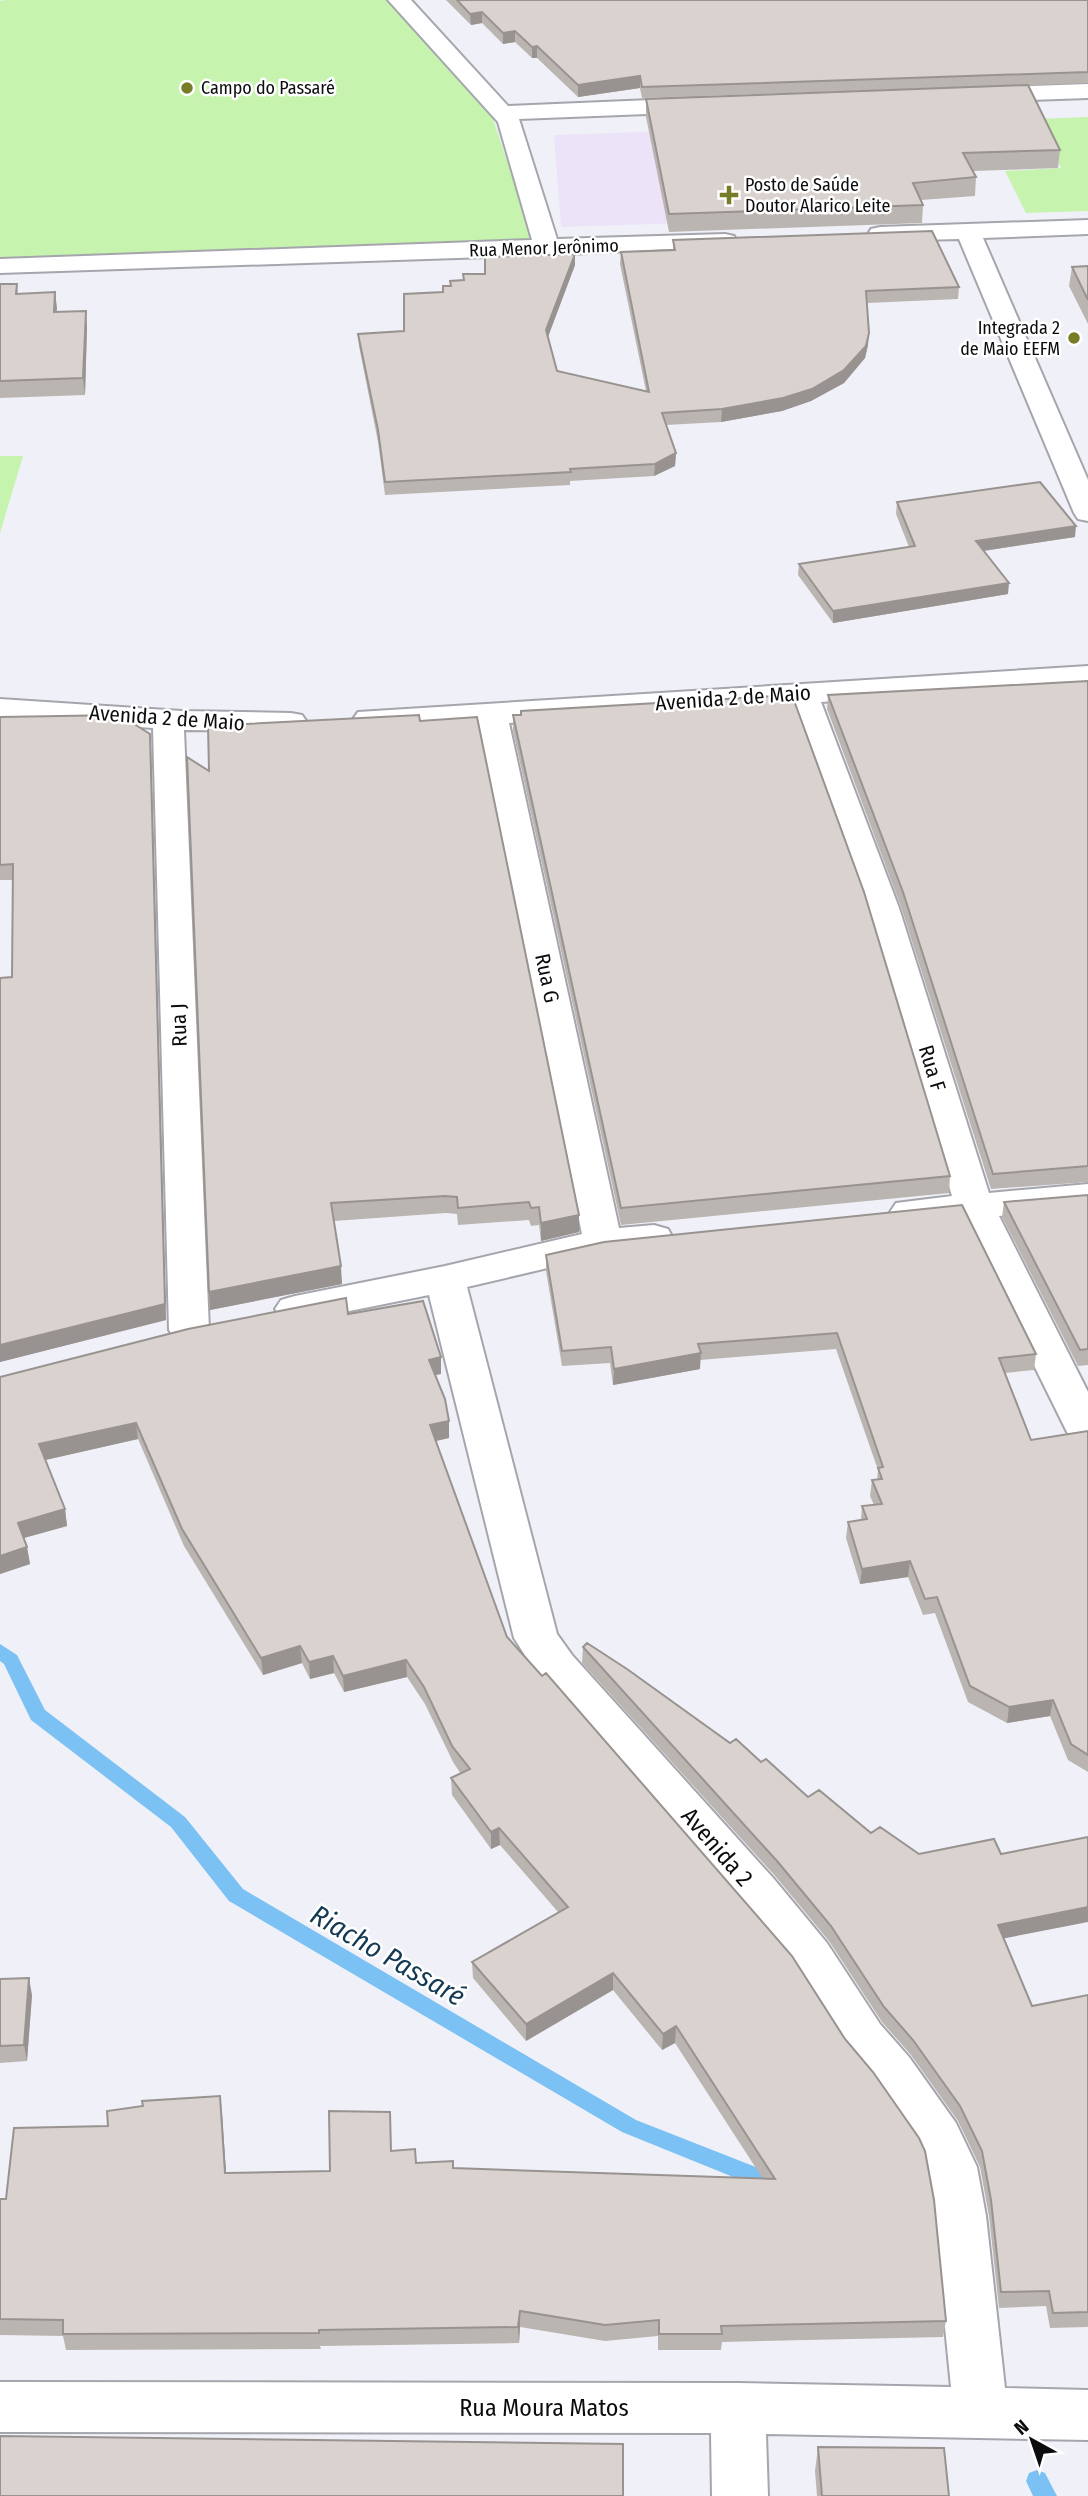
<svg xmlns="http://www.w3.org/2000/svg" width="1088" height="2496" viewBox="0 0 1088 2496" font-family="'Fira Sans Condensed',sans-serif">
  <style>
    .medical { fill: #ece3f8 }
    .green { fill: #c6f3ae }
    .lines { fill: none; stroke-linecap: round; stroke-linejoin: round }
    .stream { fill: #7cc1f3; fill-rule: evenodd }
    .minor-casing { stroke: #a5a6ad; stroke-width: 4 }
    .minor { fill: #fff; fill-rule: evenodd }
    .wall { fill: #bbb5b1 }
    .shaded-wall { fill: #989390 }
    .building { fill: #d9d2ce; stroke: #989390; stroke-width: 2 }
    .poi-dot { fill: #777c26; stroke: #fff; stroke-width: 2.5 }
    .labels { text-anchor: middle; stroke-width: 5; stroke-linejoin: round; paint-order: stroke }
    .far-poi-label { font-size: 18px; fill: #0c0c0e; stroke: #fff; text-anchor: start }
    .far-street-label { font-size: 18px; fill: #0c0c0e; stroke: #fff }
    .street-label { font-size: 21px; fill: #0c0c0e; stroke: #fff }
    .near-street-label { font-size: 24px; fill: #0c0c0e; stroke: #fff }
    .near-water-label { font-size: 28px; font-style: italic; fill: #133953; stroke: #fff }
  </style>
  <rect width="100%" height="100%" fill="#f0f1f8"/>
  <path class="medical" d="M868,124L909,216L561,227L554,135Z"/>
  <path class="green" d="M5,0H387L492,116L534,241L0,259V1Z
    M1088,117V211L1026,213L1005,171L1061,168L1035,119Z
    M0,456H23L0,533Z"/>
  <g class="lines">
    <path class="stream" d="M0,1644L17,1655L45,1710L185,1817L243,1889L636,2120L789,2180L793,2187L789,2194L782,2196L775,2194L622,2132L229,1901L171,1827L31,1720L4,1664L0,1661Z
      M1037,2470L1045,2473L1057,2496H1033L1026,2481L1029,2473Z"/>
    <g class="minor-casing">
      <path id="minor" d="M388,0H411L508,106L698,98L706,100L709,105L706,110L698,112L519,119L557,239L725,234L734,236L737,241L734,246L547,255L0,273V259L532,240L498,122Z
        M1088,84V98L978,102L970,100L967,95L970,90L978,88Z
        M1088,220V234L983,238L1088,480V521L1078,519L1074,513L959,239L880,241L871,239L868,234L871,229L880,227Z
        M1088,666V684L821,702L899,908L989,1193L1088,1184V1208L999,1216L1088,1392V1446L1073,1442L1067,1432L962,1220L909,1224L896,1221L890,1212L896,1203L952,1196L865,908L791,704L509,723L619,1228L654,1225L668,1229L673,1238L668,1247L603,1255L467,1287L557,1634L572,1655L774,1879L827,1943L880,2024L909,2057L956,2123L977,2167L986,2216L1005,2388L1088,2390V2440L766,2434L768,2496H712L711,2433L0,2432V2382L738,2383L951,2387L934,2216L925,2167L919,2153L873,2087L846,2054L793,1971L740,1907L540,1679L514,1638L429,1295L295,1322L281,1318L275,1309L281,1300L295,1296L445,1266L582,1234L478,725L369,728L358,726L353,719L358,712Z
        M0,699L182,711L291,713L302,715L307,722L302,729L291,731L184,730L209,1330L203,1339L189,1343L175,1339L169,1330L153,728L0,717Z"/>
    </g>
    <use href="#minor" class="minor"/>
  </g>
  <path class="wall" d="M446,0H1088V83L642,98L640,88L578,97L537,58H532L515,42L503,44L482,23L471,25Z
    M646,99L1060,150L1058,168L973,171L976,177L975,196L921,200L923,205L922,223L669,232L646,117Z
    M673,240L959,287L958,299L867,303L868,345L865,358L844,383L811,401L782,411L721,422L666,425L676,453L675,466L654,476L570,481V485L385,495L378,442L359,346L358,334L404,331L443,292L450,286L463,280L485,274L575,254V265L548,337L557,371L646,391L620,264L621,252L673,250Z
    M1088,266V324L1069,286L1072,267Z
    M0,284H17L18,294L55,292L56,312L87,327L85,395L0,398Z
    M897,502L1075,537L984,551L1008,594L833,623L798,575L799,564L909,547L896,514Z
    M1088,681V1182L991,1189L901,907L827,709L828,695Z
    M521,711L950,1176L949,1193L621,1225L513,731V715H521Z
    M0,717L151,749L166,1320L0,1362V978L12,977L13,880H0Z
    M420,721L579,1215V1232L541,1241L539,1225L531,1226L529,1220L458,1225L457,1214L446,1213L334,1221L342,1284L210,1310L209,1292V771Z
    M1088,1195V1365L1078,1366L1002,1217L1004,1202Z
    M546,1255L1036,1354L1034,1370L1005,1373L1031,1440L1088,1431V1772L1068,1760L1050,1716L1007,1723L968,1702L935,1613L923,1615L908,1577L860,1584L846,1538L848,1522L861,1520L862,1506L874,1505L870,1496L872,1480H877L878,1470L836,1349L700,1360V1369L613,1385L610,1363L562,1366L546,1271Z
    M348,1314L441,1357V1374L435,1375L449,1438L436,1441L507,1637L946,2321L943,2337L722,2342L721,2350H658V2336L605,2341L520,2327L519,2343L320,2346L321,2349L66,2350L63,2336L0,2335V2199H6L108,2126L220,2096L226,2173L330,2171L391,2151L416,2163L453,2168L763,2179L675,2043L662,2050L613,1990L526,2041L473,1978L472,1962L558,1912L500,1845L491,1849L452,1795L451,1778L461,1774L453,1762L425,1704L407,1677L344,1692L334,1673L310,1679L302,1663L263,1675L184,1546L138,1439L45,1460L65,1509L67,1526L24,1538L27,1547L30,1564L0,1574V1377Z
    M583,1647L761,1762L808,1797L871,1833L919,1854H1001L1004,1939L1032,2006L1088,1995V2327L1050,2328L1046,2306L999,2308L989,2216L980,2167L958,2121L911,2055L882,2022L829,1941L776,1877L582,1663Z
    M0,1979L32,1995L27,2061L0,2063Z
    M818,2447L949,2496H817L815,2471Z"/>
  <path class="shaded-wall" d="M482,12V23L471,25L470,14Z
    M515,31V42L503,44V33Z
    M537,46V58H532V47Z
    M640,76V88L578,97V85Z
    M575,254V265L546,342V330Z
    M55,292L57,308L55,328L54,312Z
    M86,311L87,327L85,395L83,378Z
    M869,333L868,345L865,358L844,383L811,401L782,411L721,422L722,409Z
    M676,453L675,466L654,476L655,464Z
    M1076,526L1075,537L975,552L976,541Z
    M1009,583L1008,594L833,623V611Z
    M150,734L151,749L166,1320L0,1362V1345Z
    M579,1215V1232L541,1241V1223Z
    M341,1266L342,1284L210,1310L209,1292Z
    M701,1353L700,1369L613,1385L614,1369Z
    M441,1357V1374L430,1376L429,1360Z
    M449,1421V1438L431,1442L430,1425Z
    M136,1423L138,1439L41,1461L39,1444Z
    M65,1509L67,1526L20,1539L18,1523Z
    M27,1547L30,1564L0,1574V1556Z
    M910,1561L908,1577L860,1584L862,1569Z
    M300,1646L302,1663L263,1675L261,1658Z
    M333,1656L334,1673L310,1679L309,1662Z
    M406,1660L407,1677L344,1692L343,1676Z
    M1053,1700L1050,1716L1007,1723L1009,1707Z
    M499,1828L500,1845L491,1849V1832Z
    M1088,1907V1922L996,1940L998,1925Z
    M613,1973V1990L526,2041V2024Z
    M29,1978L32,1995L27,2061L24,2045Z
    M676,2026L675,2043L662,2050L663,2034Z
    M220,2096L222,2112L227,2189L225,2173Z
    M520,2311V2327L519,2343L518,2327Z"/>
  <path class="building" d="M457,0H1088V72L642,87L640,76L578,85L537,46L532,47L515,31L503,33L482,12L470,14Z
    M1028,85L1060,150L963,153L976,177L913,183L923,205L669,214L646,99Z
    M932,231L959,287L866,291L869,333L866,346L844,370L812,389L783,398L722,409L662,413L676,453L655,464L570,469L571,472L385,482L378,430L358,334L404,331V294L443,292V286H451L450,281L464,280L463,274H485V257L575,254L546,330L557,371L649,392L621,252L675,250L673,240Z
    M1088,266V300L1072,267Z
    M0,284H17L16,294L55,292L54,312L86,311L83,378L0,381Z
    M1040,482L1076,526L976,541L1009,583L833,611L799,564L915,546L897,502Z
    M1088,681V1166L993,1174L903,892L828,695Z
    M792,695L864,892L950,1176L621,1208L513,715H521V711Z
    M120,715L150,734L165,1304L0,1345V978L12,977L13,864L0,865V717Z
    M419,715L420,721L477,717L579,1215L541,1223L539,1207L531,1208L529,1202L458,1208L457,1197L445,1196L331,1203L341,1266L209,1292L187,757L209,771L208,726Z
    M1088,1195V1349L1080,1350L1004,1202Z
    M962,1205L1036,1354L999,1358L1031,1440L1088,1431V1755L1071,1744L1053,1700L1009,1707L970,1686L937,1597L925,1599L910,1561L862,1569L848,1522L867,1519L862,1506L882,1504L872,1480L882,1479L878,1468L883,1467L837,1333L698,1344L701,1353L614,1369L611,1347L562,1351L546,1255L604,1242Z
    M346,1298L348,1314L423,1301L441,1357L429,1360L445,1399L449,1421L430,1425L507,1637L542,1676L546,1673L792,1956L845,2039L873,2072L919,2138L925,2151L934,2200L946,2321L721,2326L722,2334H659V2320L605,2325L520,2311L518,2327L319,2330V2333L63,2334V2320L0,2319V2199H6L14,2128L108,2126L107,2111L143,2106L142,2101L220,2096L225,2173L330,2171L329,2111L390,2112L391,2151L415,2149L416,2163L453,2161V2168L775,2179L676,2026L663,2034L613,1973L526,2024L472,1962L568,1907L499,1828L491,1832L451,1778L470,1769L452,1746L424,1687L406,1660L343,1676L333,1656L309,1662L300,1646L261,1658L182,1529L136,1423L39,1444L65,1509L18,1523L27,1547L0,1556V1377L188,1329Z
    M587,1643L627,1669L730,1743L736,1739L761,1762L766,1759L808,1797L819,1790L871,1833L880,1827L919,1854L994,1839L1001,1854L1088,1837V1907L998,1925L1032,2006L1088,1995V2312L1053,2313L1049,2291L1001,2292L991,2200L982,2151L960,2106L913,2040L884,2007L831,1926L777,1861L583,1647Z
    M29,1978L24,2045L0,2046V1979Z
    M0,2436L623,2444V2496H0Z
    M818,2447L944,2448L949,2496H822Z"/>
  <g class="poi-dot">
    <circle cx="187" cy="88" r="7"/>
    <path d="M725.5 184.5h7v7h7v7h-7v7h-7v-7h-7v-7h7z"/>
    <circle cx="1074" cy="338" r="7"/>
  </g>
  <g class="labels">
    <g class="far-poi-label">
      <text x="201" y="94">Campo do Passaré</text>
      <text x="745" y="191">Posto de Saúde<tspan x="745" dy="21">Doutor Alarico Leite</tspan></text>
      <text x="1060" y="334" text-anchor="end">Integrada 2<tspan x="1060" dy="21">de Maio EEFM</tspan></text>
    </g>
    <g class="far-street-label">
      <text transform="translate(544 248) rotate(-2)" y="6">Rua Menor Jerônimo</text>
    </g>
    <g class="street-label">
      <text transform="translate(733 698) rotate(-4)" y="7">Avenida 2 de Maio</text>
      <text transform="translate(167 718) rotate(4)" y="7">Avenida 2 de Maio</text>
      <text transform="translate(547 978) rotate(78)" y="7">Rua G</text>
      <text transform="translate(179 1025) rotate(-92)" y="7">Rua J</text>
      <text transform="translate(932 1068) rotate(73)" y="7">Rua F</text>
    </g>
    <g class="near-street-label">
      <text transform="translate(717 1847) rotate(49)" y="8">Avenida 2</text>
      <text x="544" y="2416">Rua Moura Matos</text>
    </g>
    <g class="near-water-label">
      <text transform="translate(388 1955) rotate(30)" y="10">Riacho Passaré</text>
    </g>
  </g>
  <g transform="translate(1032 2440) rotate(320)" stroke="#ffffff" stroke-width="5" paint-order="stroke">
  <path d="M0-5L12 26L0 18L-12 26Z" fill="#0c0c0e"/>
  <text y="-10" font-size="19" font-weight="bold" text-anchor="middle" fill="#0c0c0e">N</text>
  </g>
</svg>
